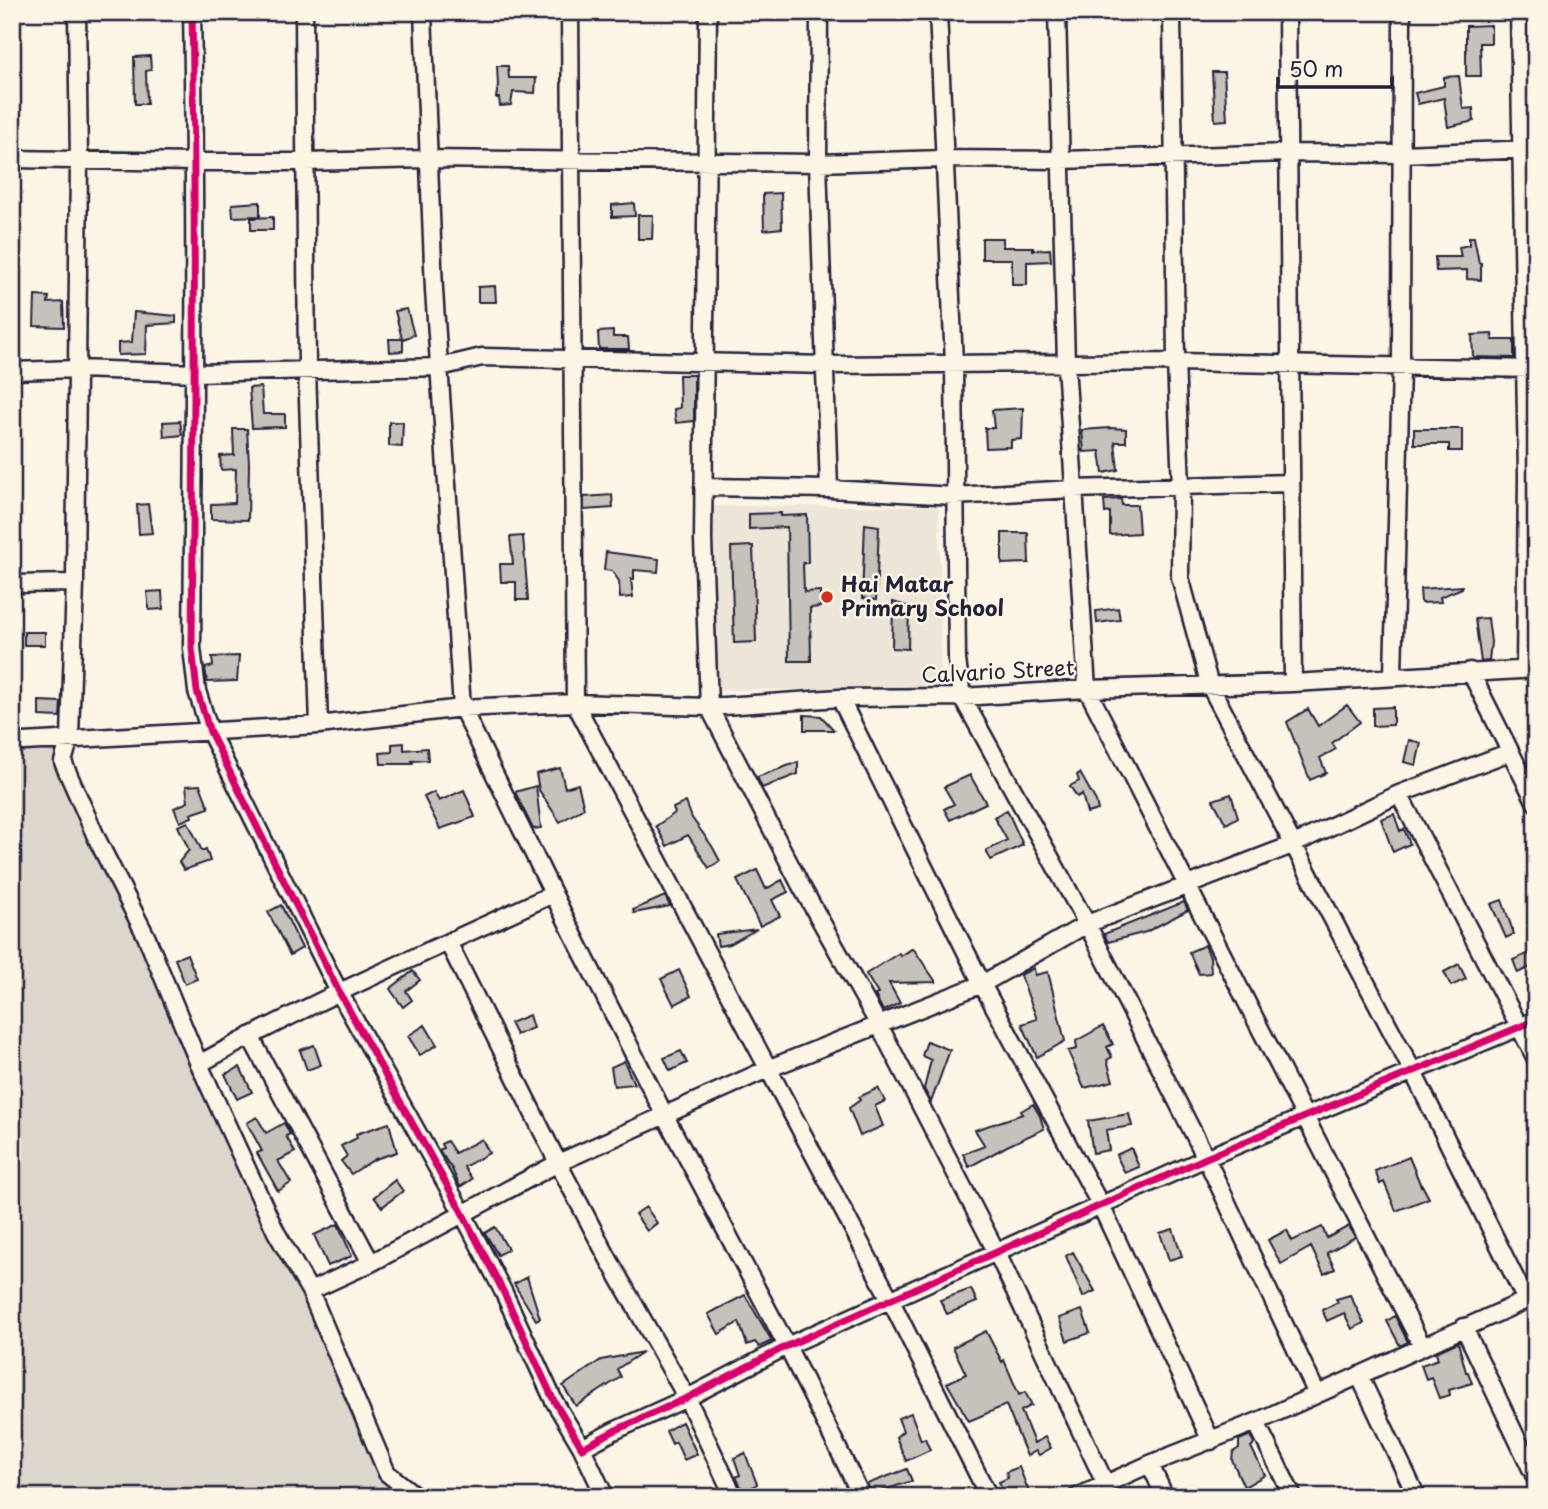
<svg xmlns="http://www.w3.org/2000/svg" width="1548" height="1509" viewBox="0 0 1548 1509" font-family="'Playpen Sans',sans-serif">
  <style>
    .built { fill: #ece5d8 }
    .green { fill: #dcd6cc; stroke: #7f7c84; stroke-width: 2 }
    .building { fill: #c6c1bb; stroke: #22223b; stroke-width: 2 }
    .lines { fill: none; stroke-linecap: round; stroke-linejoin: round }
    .street-casing { stroke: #22223b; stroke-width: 21 }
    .street { stroke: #fcf5e5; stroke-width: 16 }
    .cycleway-casing { stroke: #fcf5e5; stroke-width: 11 }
    .cycleway { stroke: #d6006c; stroke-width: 7 }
    .poi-dot { fill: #c8321e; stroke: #fcf5e5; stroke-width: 2.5 }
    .labels { text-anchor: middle; stroke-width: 5; stroke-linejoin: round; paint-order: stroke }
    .poi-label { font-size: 21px; font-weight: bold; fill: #22223b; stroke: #fcf5e5; text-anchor: start }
    .street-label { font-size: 21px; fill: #22223b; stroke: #fcf5e5 }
  </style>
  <rect width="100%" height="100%" fill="#fcf5e5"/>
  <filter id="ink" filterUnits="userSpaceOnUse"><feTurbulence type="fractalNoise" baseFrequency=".0143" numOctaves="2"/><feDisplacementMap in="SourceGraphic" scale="14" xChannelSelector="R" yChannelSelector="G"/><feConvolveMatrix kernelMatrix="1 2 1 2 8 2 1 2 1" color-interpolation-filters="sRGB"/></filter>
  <g filter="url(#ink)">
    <path class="built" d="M712,506H939L941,688L716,690Z"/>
    <path class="green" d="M12,747L56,752L402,1497H12Z"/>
    <path class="building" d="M1491,25V43H1480L1481,76H1466V26Z
      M150,56L151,70L146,71L147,104H135L134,57Z
      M497,66H508L509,78H536L535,93L513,92L511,105L500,106L499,98H496L498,86Z
      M1212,72H1224L1227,120L1215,121Z
      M1459,76L1463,109L1473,108L1474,121L1448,127L1444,98L1418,104L1415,93L1444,86V77Z
      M781,193L782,228L764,230L763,194Z
      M260,202V216L233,217L232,204Z
      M634,203L635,216L612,217V205Z
      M638,215H653L652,239H638Z
      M273,217V230H251V218Z
      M1469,237H1474L1479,263H1481V280L1467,279V270L1436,271L1435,257H1461L1459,247L1469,245Z
      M982,238H1003V247H1033V250L1050,249L1051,261L1027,262V285H1012V259H982Z
      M495,286L496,302H478V287Z
      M35,296L49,297L48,303L63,302L64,327L34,326Z
      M407,309L414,335L403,339V351L390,352L389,339H402L395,311Z
      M134,312L176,316V323L147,325L146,354L118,355V343L132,342Z
      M613,331V337H628L629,349H599L598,332Z
      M1492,334L1493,340H1514V358L1473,357L1472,335Z
      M679,375H694V421L676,423L674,409L680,408Z
      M261,387L263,414H285V427L252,428L249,388Z
      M1023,408L1022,439L1011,440V447L986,448L985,428H994L992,410Z
      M180,421L182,435L164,437L163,422Z
      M389,422H403L402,447L389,446Z
      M1110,428L1126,429V442H1115L1118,470L1103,473L1100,451L1084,452L1082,430Z
      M233,429H247L249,463L248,520L211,519V504L235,503L236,469L221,470L220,456L234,455Z
      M1414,429H1462V451H1449V444H1414Z
      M612,495L613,508L584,510V497Z
      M1121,499L1122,505H1137L1139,533L1110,535V512L1105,513L1104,500Z
      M148,504L152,533L139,534L137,505Z
      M781,513V516L807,515L808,563H803L804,592L820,591V607L810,608L811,661H789L787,527L749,529V514Z
      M865,524L879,526L876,600L862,598Z
      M1002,533H1028L1029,563L1002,564Z
      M523,536L528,600H516V582H501L500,564H513L510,537Z
      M753,546L756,642L734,643L731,547Z
      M606,552L659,559L658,572L634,570V579H631L633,597L620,598L619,581L612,571L604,570Z
      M1462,586V588L1440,597L1441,602L1421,603L1420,589Z
      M162,591L163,609L149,610L147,592Z
      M893,602L909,607L908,649L892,648Z
      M1118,608L1120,620L1097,623L1096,611Z
      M1488,618L1491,642L1489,661L1481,662L1475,619Z
      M24,632H45V645H24Z
      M239,656L237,681L207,682L205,668L213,666L212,657Z
      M39,701L61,702L60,717L39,716Z
      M1347,705L1360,722L1332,743L1336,749L1320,758L1326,773L1310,780L1287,722L1308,709L1318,726Z
      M1393,707V725L1373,726V708Z
      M804,715L821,716L834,730H804Z
      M1409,740L1421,743L1416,765L1404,762Z
      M404,743V750L427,748L428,760L412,761L413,764H381L380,753L392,752V744Z
      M798,762V774L762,788L757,777Z
      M560,768L565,788L578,784L584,808L560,822L539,790L536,774Z
      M1080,773L1096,801L1098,810L1087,813L1082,794L1077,797L1070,786L1079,781L1077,775Z
      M970,775L986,803L950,820L944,809L954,804L944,787Z
      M200,785L209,808L191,814L192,817L180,822L174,808L188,802L186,786Z
      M536,786L541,828L533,829L515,792Z
      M464,790L475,817L440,829L424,797L434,792L439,801Z
      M1231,794L1238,817L1226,824L1213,800Z
      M686,802L692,818L712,846L720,861L709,868L688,835L667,846L656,826L675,813L673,808Z
      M1007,810L1023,845L991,860L986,851L1007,840L994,817Z
      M1394,814L1400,831L1404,829L1410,844L1393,852L1381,819Z
      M188,822L202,851L206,849L210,861L184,870L179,862L189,850L178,826Z
      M757,870L766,889L782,880L788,892L772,900L780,916L760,926L737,880Z
      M665,896L670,906L634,913L633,910Z
      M1502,900L1514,934L1506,938L1491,904Z
      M1184,902L1188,910L1146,932L1108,942L1104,934Z
      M281,905L302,948L290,955L268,912Z
      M757,929L730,944L718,946L716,934Z
      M1205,945L1210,957L1211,973L1199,974L1189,952Z
      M913,948L936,982L889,983L900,1003L883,1011L875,995L878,994L866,974L899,953L901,956Z
      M1529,953L1535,965L1518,973L1513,960Z
      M187,954L197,979L185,984L175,959Z
      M1459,964L1466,979L1451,986L1444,972Z
      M1034,968L1035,975L1048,972L1065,1041L1037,1057L1022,1024L1037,1019L1020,975Z
      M679,970L691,996L674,1005L661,979Z
      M413,971L420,980L406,991L412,1000L403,1007L390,989Z
      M529,1015L533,1028L516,1035L510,1023Z
      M425,1025L437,1045L420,1055L408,1036Z
      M1103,1026L1113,1044L1107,1047L1112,1057L1107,1060L1113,1081L1084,1088L1068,1051L1077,1049L1076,1041Z
      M927,1041L950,1050L931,1102L924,1089L931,1060L922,1056Z
      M314,1045L321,1065L307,1070L300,1050Z
      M681,1051L687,1063L670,1071L664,1058Z
      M624,1061L634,1084L614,1086L611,1067Z
      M240,1067L252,1092L237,1099L225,1074Z
      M878,1088L885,1101L875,1106L883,1126L860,1136L849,1108L860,1100L859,1097Z
      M1033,1104L1040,1116L1044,1129L1007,1146L969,1167L963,1154L985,1146L975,1130L1023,1114L1021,1111Z
      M1129,1114L1132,1126L1106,1130L1109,1150L1093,1153L1088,1121Z
      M257,1117L266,1133L284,1123L290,1134L286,1136L295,1152L278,1161L291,1183L278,1191L257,1153L262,1151L247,1123Z
      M389,1123L397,1152L375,1159L351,1174L341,1161L347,1156L341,1146L357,1138L356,1134Z
      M482,1139L489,1153L464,1167L472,1179L460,1187L452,1169L439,1150L443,1148L441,1144L447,1141L455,1153Z
      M1131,1148L1139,1167L1125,1173L1116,1155Z
      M1409,1157L1421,1186L1422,1185L1429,1198L1396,1211L1384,1182L1380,1184L1375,1171Z
      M395,1180L403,1191L382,1207L374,1197Z
      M646,1207L657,1223L647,1231L635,1214Z
      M338,1224L352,1256L328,1266L314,1235Z
      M1349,1226L1355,1237L1327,1253L1335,1269L1324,1274L1311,1247L1281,1264L1268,1240L1287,1230L1292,1241L1322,1227L1327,1238Z
      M495,1227L508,1249L498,1255L485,1233Z
      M1173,1229L1182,1256L1169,1260L1160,1233Z
      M1073,1252L1095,1291L1083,1297L1066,1256Z
      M527,1277L540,1318L536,1320L514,1284Z
      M971,1289L977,1302L947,1314L940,1300Z
      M745,1295L772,1341L759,1347L755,1342L747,1345L739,1322L719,1334L708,1314Z
      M1350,1295L1364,1323L1352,1329L1344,1313L1327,1321L1322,1310L1338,1302L1336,1299Z
      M1082,1310L1090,1333L1067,1341L1059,1318Z
      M1395,1316L1408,1342L1400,1346L1387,1321Z
      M986,1331L1002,1362L1004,1360L1019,1395L1025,1392L1032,1405L1021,1411L1034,1443L1045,1437L1051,1448L1039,1455L1036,1451L1027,1456L1006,1405L969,1421L947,1383L966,1374L953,1347Z
      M1458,1342L1466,1372H1468L1472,1383L1449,1390L1450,1395L1439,1398L1431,1377L1426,1379L1421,1365L1438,1359L1436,1352Z
      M643,1352L617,1369L621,1377L576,1406L563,1386L601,1360Z
      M911,1413L921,1440L925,1438L930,1450L906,1461L896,1437L903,1431L898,1418Z
      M682,1422L697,1454L684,1460L676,1442L672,1444L666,1431Z
      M1251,1435L1254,1444L1251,1447L1265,1475L1244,1487L1232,1460L1233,1452L1239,1448V1440Z
      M745,1453L757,1484L744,1493L736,1477L740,1475L734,1458Z
      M1019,1467L1031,1497H1005L999,1482L1008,1478L1006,1472Z
      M907,1469L912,1481L872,1494L867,1484Z"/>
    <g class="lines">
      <g class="street-casing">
        <path id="street" d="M77,12L79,161L75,583L70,737L63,762L97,839L146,936L199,1064L276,1232L310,1291L387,1473L417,1497
          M192,12C196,224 194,436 192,648L197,691L210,732L339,992L463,1214L503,1291L554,1401L582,1448L614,1431L687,1398L787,1346L1206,1158L1536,1020
          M304,12L307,370L319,725
          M423,12L434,290L462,708L574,936L665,1116L787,1346L862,1497
          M570,12L575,703L891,1301L989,1497
          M708,12L703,540L709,707L800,884L879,1025L997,1253L1106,1485
          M819,12L818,163L829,489
          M938,12L954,363L957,660L962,697L1087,924L1206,1158L1317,1394
          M1057,12L1066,364L1087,689L1422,1346
          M1172,12L1176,362L1181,486L1180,577L1210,686L1412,1070L1526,1300
          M1287,12L1293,683
          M1519,12L1527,475L1525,670
          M12,159L195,162H305L427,159L818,163L943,159L1062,160L1289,153L1401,154L1536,149
          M12,371L77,369L195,373L440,367L482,357L826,365L1176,362L1536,369
          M703,487L829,489L955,496L1073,489L1290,483
          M12,584L75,583
          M1470,671L1536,803
          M1393,675L1401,368L1402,12
          M840,698L982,984L1101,1206L1211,1441
          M12,740L24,742L319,725L462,708L575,703L709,707L840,698L962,697L1087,689L1293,683L1536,669
          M1399,794L1536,1059
          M448,942L553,894
          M250,1036L371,1263
          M199,1064C280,1019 364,980 448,942L558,1163L609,1260L687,1398L734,1497
          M310,1291L371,1263L558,1163L770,1068L982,984L1087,924L1292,845L1399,794L1510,752
          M1464,1327L1536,1479
          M1359,1375L1417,1497
          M1256,1422L1293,1497
          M582,1448L605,1497
          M1150,1464L1165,1497
          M1077,1497L1150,1464L1256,1422L1533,1297"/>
      </g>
      <use href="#street" class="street"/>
      <g class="cycleway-casing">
        <path id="cycleway" d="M192,12C196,224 194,436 192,648L197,691L210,732L339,992L463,1214L503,1291L554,1401L582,1448L614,1431L687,1398L787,1346L1206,1158L1536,1020"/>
      </g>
      <use href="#cycleway" class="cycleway"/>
    </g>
  </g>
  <circle class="poi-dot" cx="827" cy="597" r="7"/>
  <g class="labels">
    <g class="poi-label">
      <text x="841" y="592">Hai Matar<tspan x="841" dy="24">Primary School</tspan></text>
    </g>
    <g class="street-label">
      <text transform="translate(998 672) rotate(-3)" y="7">Calvario Street</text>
    </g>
  </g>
  <rect width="1548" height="1509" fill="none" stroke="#fcf5e5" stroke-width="42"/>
  <rect x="21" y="21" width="1506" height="1467" fill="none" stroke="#22223b" stroke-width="2.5" filter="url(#ink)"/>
  <path d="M1278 77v10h114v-10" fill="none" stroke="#22223b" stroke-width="3.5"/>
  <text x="1289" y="77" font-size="21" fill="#22223b" stroke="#fcf5e5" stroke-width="5" paint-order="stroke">50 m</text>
</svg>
